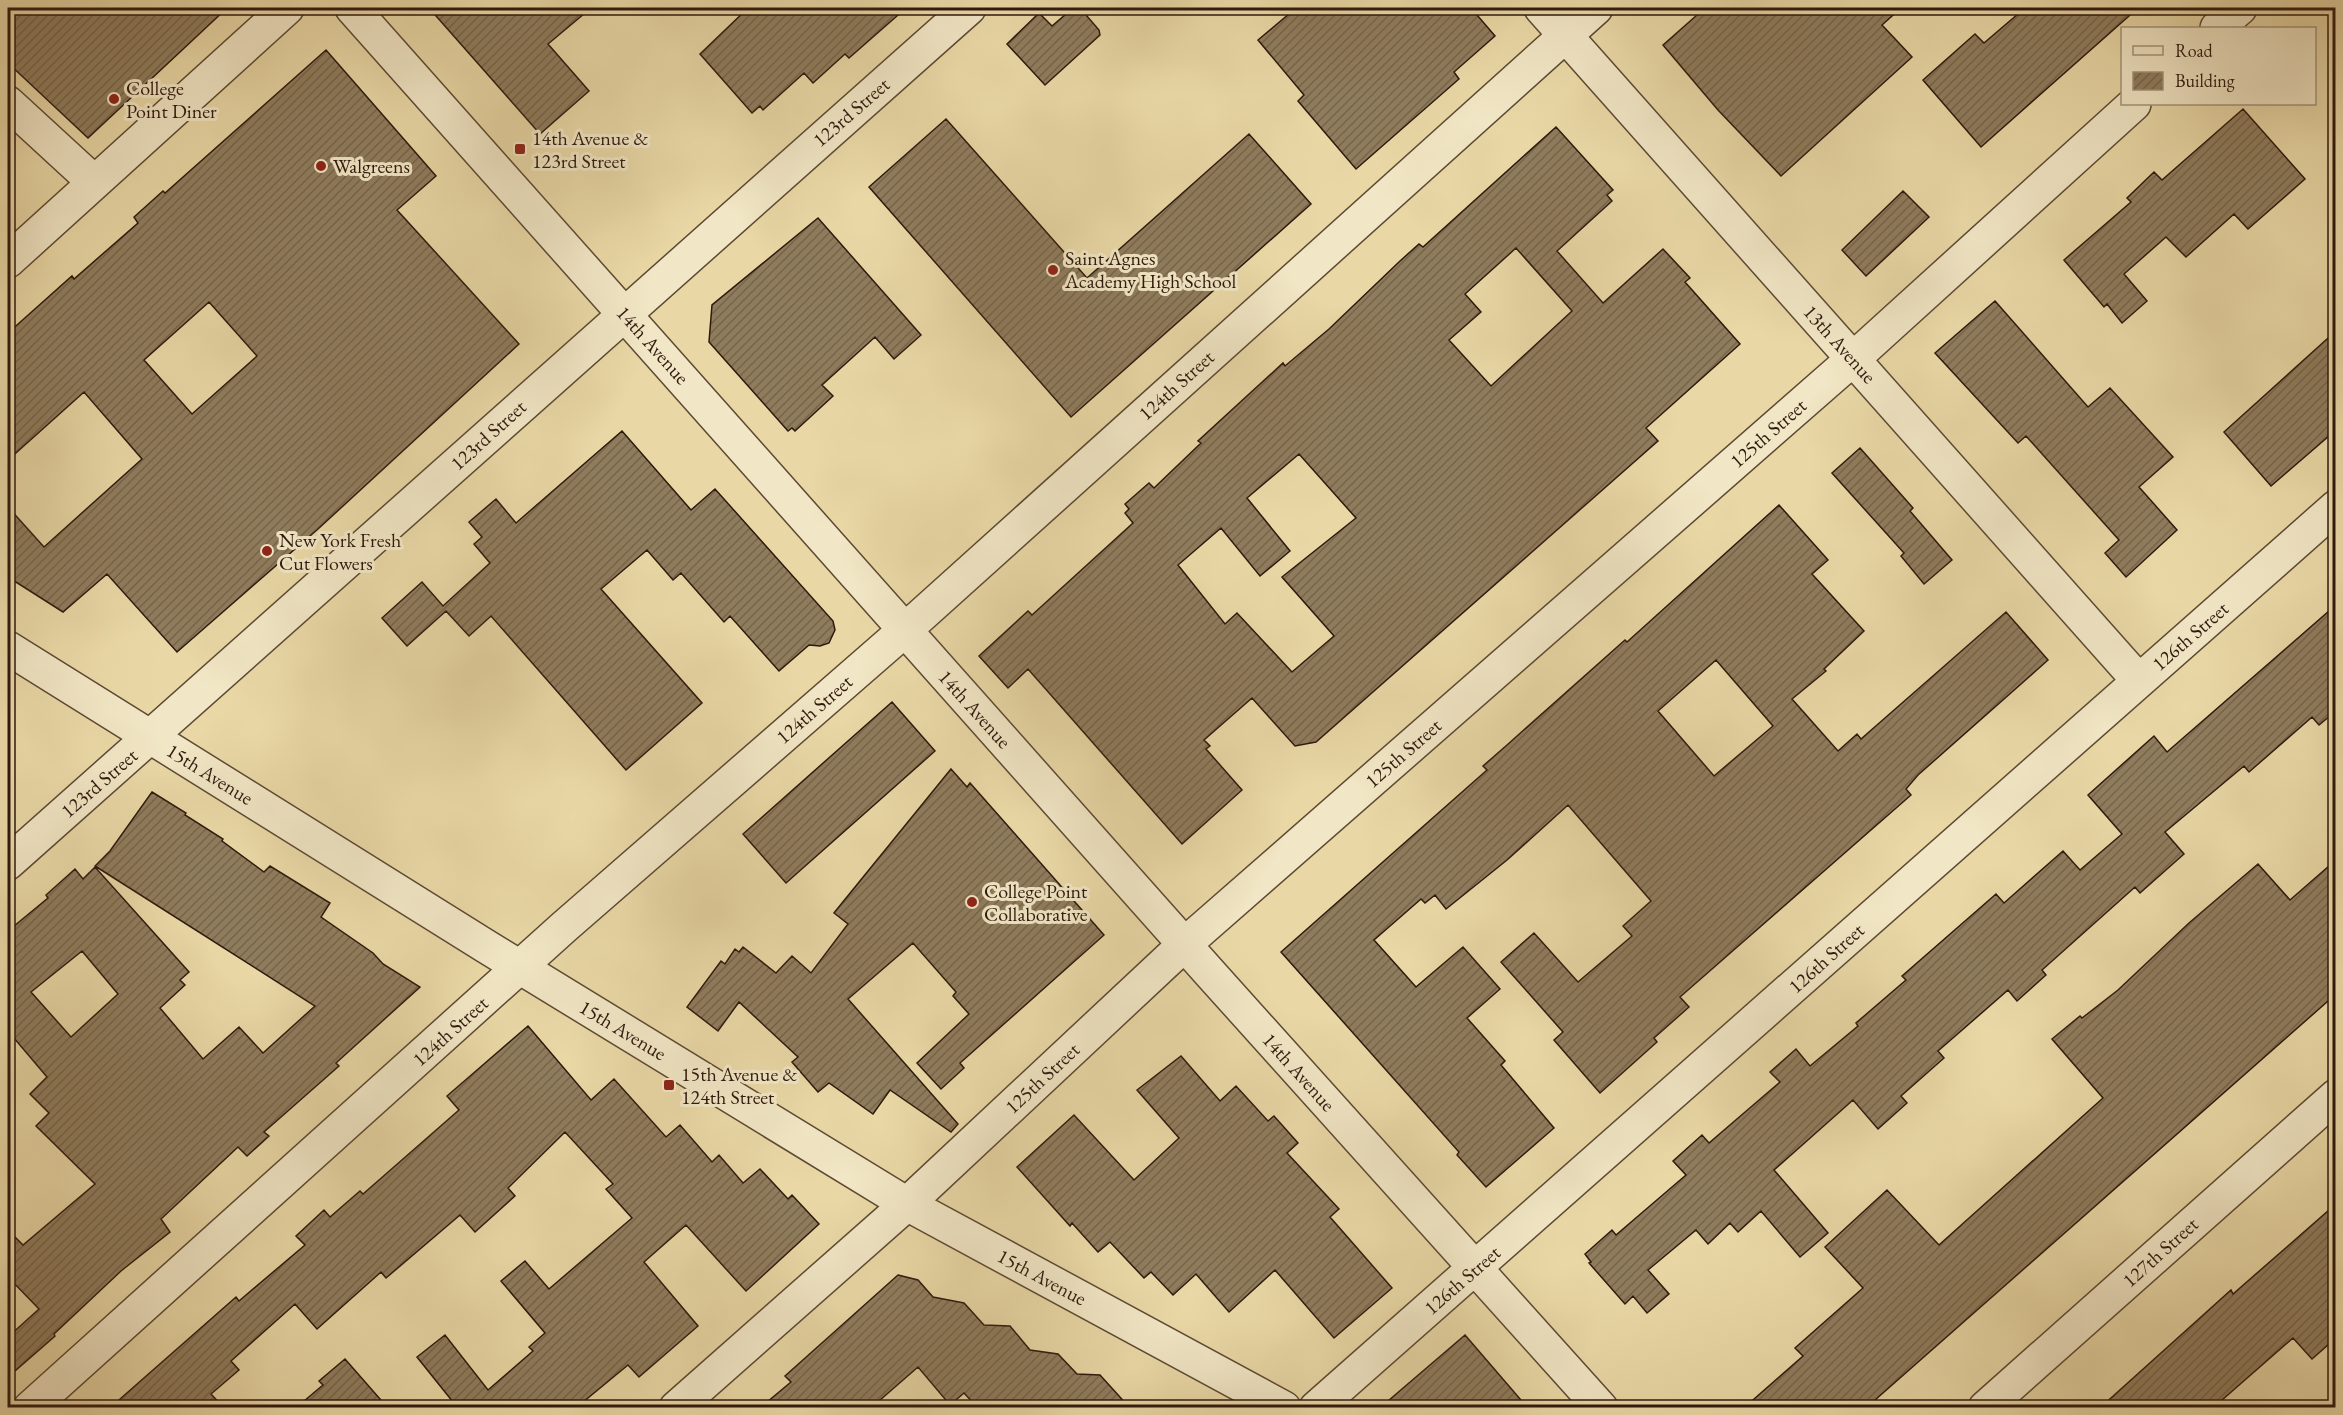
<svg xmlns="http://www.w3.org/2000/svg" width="2343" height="1415" viewBox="0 0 2343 1415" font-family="'EB Garamond',serif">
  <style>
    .building { fill: url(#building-hatch); stroke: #2e190d; stroke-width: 1.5; fill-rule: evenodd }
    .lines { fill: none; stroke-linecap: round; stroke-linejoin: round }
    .minor-casing { stroke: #5d4933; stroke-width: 36 }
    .minor { stroke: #f1e6c5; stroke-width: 33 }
    .poi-dot { fill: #8f2418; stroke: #f1e6c5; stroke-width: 2 }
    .labels { text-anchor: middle; stroke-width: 6; stroke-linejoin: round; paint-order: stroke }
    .poi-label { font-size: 20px; fill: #2e190d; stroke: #f1e6c5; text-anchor: start }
    .street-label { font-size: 20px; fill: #2e190d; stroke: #f1e6c5 }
  </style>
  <defs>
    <pattern id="building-hatch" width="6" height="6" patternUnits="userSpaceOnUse" patternTransform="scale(1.5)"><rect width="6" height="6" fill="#8f7c5d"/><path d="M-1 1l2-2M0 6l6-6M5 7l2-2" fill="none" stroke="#75654b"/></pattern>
  </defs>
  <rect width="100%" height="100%" fill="#e9d8a6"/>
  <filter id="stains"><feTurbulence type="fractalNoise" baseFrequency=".00333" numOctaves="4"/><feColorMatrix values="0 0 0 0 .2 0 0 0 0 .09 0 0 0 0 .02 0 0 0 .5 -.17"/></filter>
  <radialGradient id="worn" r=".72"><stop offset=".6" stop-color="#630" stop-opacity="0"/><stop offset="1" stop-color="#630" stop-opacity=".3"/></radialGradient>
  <path class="building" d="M8,8H227L88,138L8,63Z
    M429,8H591L548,44L589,91L540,134Z
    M748,8H906L849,58L845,54L813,83L804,73L763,110L760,106L752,113L700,54Z
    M1073,8H1080L1099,30L1100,35L1045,85L1007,44L1039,13L1052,26Z
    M1296,8H1471L1495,36L1454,72L1459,79L1356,169L1298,101L1304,95L1258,40Z
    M1705,8H1901L1882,25L1912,57L1781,176L1718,110L1663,45Z
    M2025,8H2138L1981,147L1923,80L1975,34L1984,43Z
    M326,50L436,176L397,210L519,344L318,529L177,652L107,574L63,612L8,577V507L44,547L142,459L84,392L8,460V333L72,276L74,279L138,223L134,217L163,191L165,193ZM209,302L257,356L192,414L144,360Z
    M2243,109L2305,179L2248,229L2234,214L2186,257L2166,237L2124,274L2147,301L2122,323L2107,304L2104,307L2064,260L2131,202L2127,198L2154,172L2162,180Z
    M946,119L1087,278L1249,134L1311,204L1071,417L869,187Z
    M1556,127L1613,190L1607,195L1612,201L1557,251L1603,303L1663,249L1690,278L1685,282L1740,344L1646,428L1658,441L1316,742L1295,746L1252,698L1204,740L1210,746L1206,749L1242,790L1182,844L1028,669L1008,688L979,656L1028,611L1032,615L1133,523L1125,513L1129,509L1125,504L1149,483L1154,488L1201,443L1198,441L1283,363L1285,366L1329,329L1400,261L1419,244L1423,247ZM1516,248L1572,311L1491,386L1449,340L1481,312L1465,294ZM1299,454L1356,518L1282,577L1334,636L1292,672L1237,613L1225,624L1178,565L1221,528L1260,576L1290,551L1247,498Z
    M1903,191L1929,217L1866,276L1842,250Z
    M818,218L921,335L894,359L875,337L822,385L833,396L795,431L792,428L788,431L709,342L712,305Z
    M1995,301L2088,407L2110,388L2173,457L2139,487L2177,530L2126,577L2105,553L2119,540L2026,436L2018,443L1935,353Z
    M2336,331V430L2271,486L2224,432Z
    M622,431L691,510L715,489L833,621L835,630L829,643L820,646L809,645L779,671L730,616L724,622L681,573L673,580L647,550L601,589L702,703L626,770L491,616L469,636L446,611L407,646L382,618L422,582L443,606L490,563L474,544L482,537L469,522L496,499L516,523Z
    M1860,448L1913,508L1910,511L1952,560L1924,584L1901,556L1904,553L1832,473Z
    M1779,505L1828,560L1812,574L1864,631L1824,669L1826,671L1792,699L1838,751L1857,734L1861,739L2006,612L2048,660L1918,775L1906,789L1911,795L1680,997L1689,1007L1654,1038L1657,1042L1600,1093L1554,1040L1563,1032L1501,962L1534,933L1578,982L1632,936L1623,926L1651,901L1568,805L1507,860L1446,909L1435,895L1425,903L1421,899L1374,940L1416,987L1463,947L1500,989L1467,1018L1505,1061L1501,1065L1554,1128L1486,1187L1457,1155L1459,1152L1281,952L1487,770L1483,766L1507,745L1625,640L1627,642ZM1716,660L1773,726L1714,776L1658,711Z
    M2336,605V711L2319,725L2312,717L2249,772L2244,766L2165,832L2184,854L2140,893L2135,887L2042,970L2046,975L2017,1001L2008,990L1938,1051L1944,1058L1901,1096L1907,1103L1878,1129L1853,1100L1774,1170L1828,1233L1800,1257L1761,1211L1738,1232L1730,1223L1708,1244L1696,1230L1648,1270L1669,1294L1647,1313L1633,1296L1625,1304L1589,1263L1591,1262L1585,1254L1612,1230L1616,1235L1686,1175L1673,1161L1702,1135L1709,1143L1780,1082L1770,1072L1796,1049L1810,1066L1858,1026L1856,1023L1906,980L1902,976L1996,894L2004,903L2063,851L2080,870L2122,834L2088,795L2154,736L2167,752Z
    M892,702L935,751L786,883L743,834Z
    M951,769L967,787L970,783L1104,935L960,1063L964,1068L941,1089L917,1063L969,1014L953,996L956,992L913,943L848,999L958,1124L951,1132L890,1090L873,1114L829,1083L818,1092L792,1062L798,1057L739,1002L718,1031L687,1007L721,961L725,964L735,949L739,952L743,947L776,973L792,956L811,973L848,924L834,913Z
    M152,792L186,813L185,815L223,839L222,841L264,872L270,866L330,903L321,917L373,953L383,964L420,987L336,1063L339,1066L264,1132L269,1136L247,1156L238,1147L161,1219L170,1232L121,1271L54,1334L55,1336L8,1377V1337L39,1309L8,1277V1230L23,1245L95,1184L36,1126L49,1113L30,1094L47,1077L8,1031V931L48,898L46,895L75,869L83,879L95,867L189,972L180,980L185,985L160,1008L203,1059L239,1027L263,1053L315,1006L95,866L110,851ZM82,951L118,994L71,1037L31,992Z
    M2336,860V994L1867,1407H1745L1803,1356L1795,1348L1863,1288L1825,1247L1887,1190L1939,1245L2103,1098L2052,1039L2080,1016L2082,1018L2118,990L2189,923L2258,864L2290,900Z
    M528,1026L591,1100L614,1079L666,1137L680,1125L712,1162L719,1155L743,1183L760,1169L788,1199L792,1195L819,1224L746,1291L686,1225L644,1262L698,1326L639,1377L628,1365L577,1407H457L417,1357L445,1335L488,1390L533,1351L529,1347L545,1333L501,1281L525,1261L549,1289L632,1218L606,1189L613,1184L565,1132L508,1188L515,1196L475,1232L460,1215L386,1278L381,1272L317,1329L295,1304L231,1361L239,1370L211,1394L223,1407H111L236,1297L239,1301L305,1245L296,1236L324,1210L330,1217L360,1191L363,1194L459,1110L447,1096Z
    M1181,1056L1220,1101L1236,1086L1268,1121L1274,1116L1298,1143L1287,1153L1339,1209L1330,1217L1392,1288L1334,1338L1275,1270L1229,1312L1196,1274L1173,1295L1151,1272L1144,1278L1110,1242L1098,1252L1072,1223L1070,1226L1017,1167L1074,1115L1134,1180L1179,1138L1137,1090Z
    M2336,1204V1338L2312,1359L2293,1338L2214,1407H2101L2231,1290L2233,1294Z
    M898,1275L918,1280L933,1297L964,1303L984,1325L1010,1326L1030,1350L1058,1354L1077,1374L1100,1375L1129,1407H977L964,1393L950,1405L918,1367L872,1407H761L791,1382L785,1376Z
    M1465,1335L1527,1407H1381Z
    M345,1359L387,1407H297L323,1385L319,1381Z"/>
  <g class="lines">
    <g class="minor-casing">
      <path id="minor" d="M352,8L1209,972L1601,1408
        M1541,8L2139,681
        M2217,28L2240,8
        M8,103L94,182
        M8,261L287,8
        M8,648L487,947L907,1204L1284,1408
        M8,863L969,8
        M30,1408L564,927L905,630L1596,8
        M676,1408L907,1204L1185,944L1853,359L2134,104
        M1316,1408L2336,507
        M1985,1408L2336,1096"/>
    </g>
    <use href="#minor" class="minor"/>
  </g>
  <g class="poi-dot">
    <circle cx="114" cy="99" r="6"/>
    <rect x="514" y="143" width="12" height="12" rx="3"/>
    <circle cx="321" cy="166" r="6"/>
    <circle cx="1053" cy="270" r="6"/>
    <circle cx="267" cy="551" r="6"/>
    <circle cx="972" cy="902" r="6"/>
    <rect x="663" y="1079" width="12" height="12" rx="3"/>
  </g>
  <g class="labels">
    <g class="poi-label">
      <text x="126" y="95">College<tspan x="126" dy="23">Point Diner</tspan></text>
      <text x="532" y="145">14th Avenue &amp;<tspan x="532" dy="23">123rd Street</tspan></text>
      <text x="333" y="173">Walgreens</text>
      <text x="1065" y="265">Saint Agnes<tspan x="1065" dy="23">Academy High School</tspan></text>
      <text x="279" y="547">New York Fresh<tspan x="279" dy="23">Cut Flowers</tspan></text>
      <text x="984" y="898">College Point<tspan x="984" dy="23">Collaborative</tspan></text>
      <text x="681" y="1081">15th Avenue &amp;<tspan x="681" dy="23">124th Street</tspan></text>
    </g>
    <g class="street-label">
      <text transform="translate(851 112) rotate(-41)" y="7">123rd Street</text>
      <text transform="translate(1840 344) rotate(48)" y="7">13th Avenue</text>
      <text transform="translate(653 345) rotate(48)" y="7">14th Avenue</text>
      <text transform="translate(1176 385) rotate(-42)" y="7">124th Street</text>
      <text transform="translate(1768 433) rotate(-41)" y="7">125th Street</text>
      <text transform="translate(488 435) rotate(-42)" y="7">123rd Street</text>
      <text transform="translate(2190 636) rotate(-41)" y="7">126th Street</text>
      <text transform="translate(814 709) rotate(-41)" y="7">124th Street</text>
      <text transform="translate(975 709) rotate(48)" y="7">14th Avenue</text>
      <text transform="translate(1403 753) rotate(-41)" y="7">125th Street</text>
      <text transform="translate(210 774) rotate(32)" y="7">15th Avenue</text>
      <text transform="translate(99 783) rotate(-41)" y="7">123rd Street</text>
      <text transform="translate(1826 958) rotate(-42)" y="7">126th Street</text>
      <text transform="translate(623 1030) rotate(31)" y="7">15th Avenue</text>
      <text transform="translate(450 1031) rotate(-42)" y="7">124th Street</text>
      <text transform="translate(1299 1072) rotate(48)" y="7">14th Avenue</text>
      <text transform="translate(1042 1078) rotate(-43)" y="7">125th Street</text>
      <text transform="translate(2160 1252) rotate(-42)" y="7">127th Street</text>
      <text transform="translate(1042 1277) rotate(28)" y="7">15th Avenue</text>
      <text transform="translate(1462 1280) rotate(-41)" y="7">126th Street</text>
    </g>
  </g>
  <rect width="2343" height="1415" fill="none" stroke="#e9d8a6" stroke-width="30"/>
  <rect x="9" y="9" width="2325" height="1397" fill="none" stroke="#2e190d" stroke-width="3"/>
  <rect x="15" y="15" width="2313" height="1385" fill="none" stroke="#2e190d" stroke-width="1.5"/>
  <rect x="2121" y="27" width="195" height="78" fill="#f1e6c5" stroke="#a3947b" stroke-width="1.5"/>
  <rect x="2133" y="46" width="30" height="9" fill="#f1e6c5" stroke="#a3947b" stroke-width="1.5"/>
  <text x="2175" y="57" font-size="18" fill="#2e190d">Road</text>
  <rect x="2133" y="72" width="30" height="18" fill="url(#building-hatch)" stroke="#a3947b" stroke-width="1.5"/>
  <text x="2175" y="87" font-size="18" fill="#2e190d">Building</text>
  <rect width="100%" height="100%" filter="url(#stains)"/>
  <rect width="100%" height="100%" fill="url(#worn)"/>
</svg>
